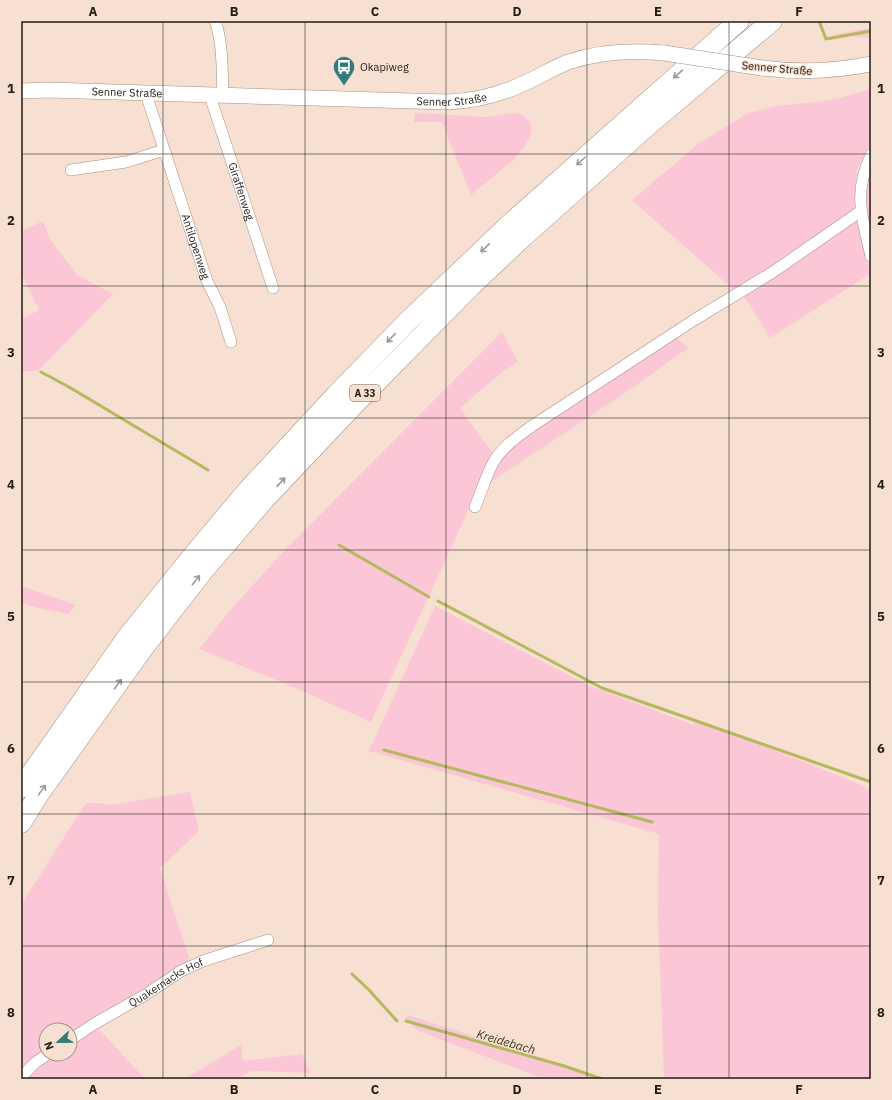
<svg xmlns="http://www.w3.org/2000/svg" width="892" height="1100" viewBox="0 0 892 1100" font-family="'IBM Plex Sans',sans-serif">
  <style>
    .green { fill: #fbc7d6; fill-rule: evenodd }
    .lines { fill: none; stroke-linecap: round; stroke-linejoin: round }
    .stream { stroke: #b5b85d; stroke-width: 3 }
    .street-casing { stroke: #a48f81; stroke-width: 12 }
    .secondary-casing { stroke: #a48f81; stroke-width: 16 }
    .highway-casing { stroke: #a48f81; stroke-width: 21 }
    .street { stroke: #fff; stroke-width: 11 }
    .secondary { stroke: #fff; stroke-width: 15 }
    .highway { stroke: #fff; stroke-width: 20 }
    .secondary-bridge-casing { stroke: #a48f81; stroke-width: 16; stroke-linecap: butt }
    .secondary-bridge { stroke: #fff; stroke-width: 15 }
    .oneway { stroke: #9c9896 }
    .grid { fill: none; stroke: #221a15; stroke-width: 1; stroke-opacity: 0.55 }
    .labels { text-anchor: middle; stroke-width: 3; stroke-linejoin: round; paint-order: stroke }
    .shield { fill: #f7e0d1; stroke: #62554d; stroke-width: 1 }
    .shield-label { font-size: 10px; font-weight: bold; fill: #221a15 }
    .poi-label { font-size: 11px; fill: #221a15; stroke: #f7e0d1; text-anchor: start }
    .street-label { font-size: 11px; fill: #221a15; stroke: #f7e0d1 }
    .water-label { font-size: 12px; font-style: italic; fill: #393a13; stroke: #f7e0d1 }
    .neatline { fill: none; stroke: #221a15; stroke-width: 1.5 }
    .grid-label { font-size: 13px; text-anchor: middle; font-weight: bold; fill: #221a15 }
  </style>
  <rect width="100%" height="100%" fill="#f7e0d1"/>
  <path class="green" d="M871,28V38L830,35Z
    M871,89V146L867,149L857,169V211L735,291L632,200L698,144L748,113L776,106L816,102L840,98Z
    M415,113L486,117L505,114L518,113L525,117L531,123V134L524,148L512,161L471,195L442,122H414Z
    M871,176V234L869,222L865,193Z
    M858,217L870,274L770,338L742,293Z
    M43,221L49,238L77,275L113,294L39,370L21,372V319L39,310L21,273V231Z
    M502,332L518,362L502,372L460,408L495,456L491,461L371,722L291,686L199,649L232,608L283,552Z
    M675,336L688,348L625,393L489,483L496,464L514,442Z
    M21,586L76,605L69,614L38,608L21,603Z
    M435,606L590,686L694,725L695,720L731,733L850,780L871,790V1079H664L658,915L659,834L369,751Z
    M190,792L199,831L160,868L190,960L144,991L94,1019L98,1028L145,1079H21V905L86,803H100L111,805ZM46,1030H70V1054H46Z
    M408,1015L608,1079H544L419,1031L413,1027L405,1018Z
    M241,1045L243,1061L302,1054L310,1073L251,1071L236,1079H185Z"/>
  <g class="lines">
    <path class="stream" d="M819,21L826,39L871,31
      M41,372L69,387L208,470
      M339,545L429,597
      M438,601L602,688L871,782
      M384,750L652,822
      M352,974L369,990L397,1021
      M406,1021L564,1066L602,1079"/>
    <g class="street-casing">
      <g id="street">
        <path d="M215,21C223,41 222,73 223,95"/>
        <path id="s1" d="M148,93V100L207,281L220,307L231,342"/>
        <path id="s2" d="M212,95V102L273,288"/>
        <path d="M871,155C853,193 862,217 871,256"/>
        <path d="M71,170L126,162L164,150"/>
        <path d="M475,507C481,493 486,476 493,463C502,447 517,437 532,426L694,320L773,272L861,211"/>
        <path id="s3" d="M70,1040L94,1024L145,995L181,971L203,961L268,940"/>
        <path d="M21,1077L36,1062L48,1054"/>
      </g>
    </g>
    <g class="secondary-casing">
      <g id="secondary">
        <path d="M762,68C799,73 835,71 871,64"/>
        <path id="s4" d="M21,91L49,90L447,102C472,101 495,96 518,86C535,79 551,69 568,62C600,51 631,50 664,53"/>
      </g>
    </g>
    <g class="highway-casing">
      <path id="highway" d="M21,788L128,636L190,559L247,491L336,395L408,321L512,222L739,21
        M21,823L39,794L144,647L203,571L264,500L351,408L471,286L523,237L653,121L772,21"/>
    </g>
    <use href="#street" class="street"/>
    <use href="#secondary" class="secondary"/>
    <use href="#highway" class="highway"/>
    <g class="secondary-bridge-casing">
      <path id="secondary-bridge" d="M664,53L762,68"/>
    </g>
    <use href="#secondary-bridge" class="secondary-bridge"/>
  </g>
  <defs><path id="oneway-shaft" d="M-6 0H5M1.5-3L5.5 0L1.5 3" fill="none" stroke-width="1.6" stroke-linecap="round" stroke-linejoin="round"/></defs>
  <g class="oneway">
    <use href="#oneway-shaft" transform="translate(678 74) rotate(139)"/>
    <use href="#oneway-shaft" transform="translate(581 161) rotate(138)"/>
    <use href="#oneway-shaft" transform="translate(485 248) rotate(137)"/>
    <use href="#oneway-shaft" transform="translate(391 338) rotate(134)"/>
    <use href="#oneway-shaft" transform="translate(281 482) rotate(-47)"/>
    <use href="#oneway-shaft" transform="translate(196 580) rotate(-52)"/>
    <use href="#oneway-shaft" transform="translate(118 684) rotate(-55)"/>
    <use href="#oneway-shaft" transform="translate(42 790) rotate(-55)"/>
  </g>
  <path class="grid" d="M163,21V1079M305,21V1079M446,21V1079M587,21V1079M729,21V1079M21,154H871M21,286H871M21,418H871M21,550H871M21,682H871M21,814H871M21,946H871"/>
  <defs>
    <g id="bus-pin" transform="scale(1.15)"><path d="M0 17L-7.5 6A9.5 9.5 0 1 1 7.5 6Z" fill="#337c7a" stroke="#f7e0d1"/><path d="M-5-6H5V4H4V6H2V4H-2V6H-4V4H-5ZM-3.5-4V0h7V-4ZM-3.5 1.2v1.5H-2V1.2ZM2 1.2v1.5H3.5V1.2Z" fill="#fff"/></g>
  </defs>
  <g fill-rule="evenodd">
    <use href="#bus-pin" x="344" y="67"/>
  </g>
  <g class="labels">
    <rect class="shield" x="350" y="385" width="30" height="16" rx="3"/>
    <g class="shield-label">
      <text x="365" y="397">A 33</text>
    </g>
    <g class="poi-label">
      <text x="360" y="71">Okapiweg</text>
    </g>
    <g class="street-label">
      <text transform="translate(777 68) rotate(5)" y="4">Senner Straße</text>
      <text dy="4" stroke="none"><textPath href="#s4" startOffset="106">Senner Straße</textPath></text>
      <text dy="4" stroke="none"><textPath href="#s4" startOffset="431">Senner Straße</textPath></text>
      <text dy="4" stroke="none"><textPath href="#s2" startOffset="101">Giraffenweg</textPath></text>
      <text dy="4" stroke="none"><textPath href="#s1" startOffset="161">Antilopenweg</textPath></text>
      <text dy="4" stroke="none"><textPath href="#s3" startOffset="112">Quakernacks Hof</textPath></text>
    </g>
    <g class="water-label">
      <text transform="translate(506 1042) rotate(16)" y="4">Kreidebach</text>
    </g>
  </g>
  <rect width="892" height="1100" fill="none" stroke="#f7e0d1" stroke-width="44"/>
  <g transform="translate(58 1042) rotate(248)"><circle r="19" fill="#f7e0d1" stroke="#a29186"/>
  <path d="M0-3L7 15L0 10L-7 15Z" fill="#337c7a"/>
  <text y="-6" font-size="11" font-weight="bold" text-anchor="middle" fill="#221a15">N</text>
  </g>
  <rect x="22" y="22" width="848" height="1056" class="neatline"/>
  <g class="grid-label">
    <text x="93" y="16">A</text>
    <text x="234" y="16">B</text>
    <text x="375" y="16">C</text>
    <text x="517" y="16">D</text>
    <text x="658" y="16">E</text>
    <text x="799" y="16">F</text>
    <text x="11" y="93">1</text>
    <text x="881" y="93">1</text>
    <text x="11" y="225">2</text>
    <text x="881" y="225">2</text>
    <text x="11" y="357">3</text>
    <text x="881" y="357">3</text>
    <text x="11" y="489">4</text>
    <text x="881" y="489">4</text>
    <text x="11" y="621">5</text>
    <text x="881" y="621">5</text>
    <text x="11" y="753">6</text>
    <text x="881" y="753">6</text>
    <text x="11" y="885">7</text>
    <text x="881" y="885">7</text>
    <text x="11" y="1017">8</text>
    <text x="881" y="1017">8</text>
    <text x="93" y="1094">A</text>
    <text x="234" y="1094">B</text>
    <text x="375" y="1094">C</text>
    <text x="517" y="1094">D</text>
    <text x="658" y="1094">E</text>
    <text x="799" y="1094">F</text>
  </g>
</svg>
